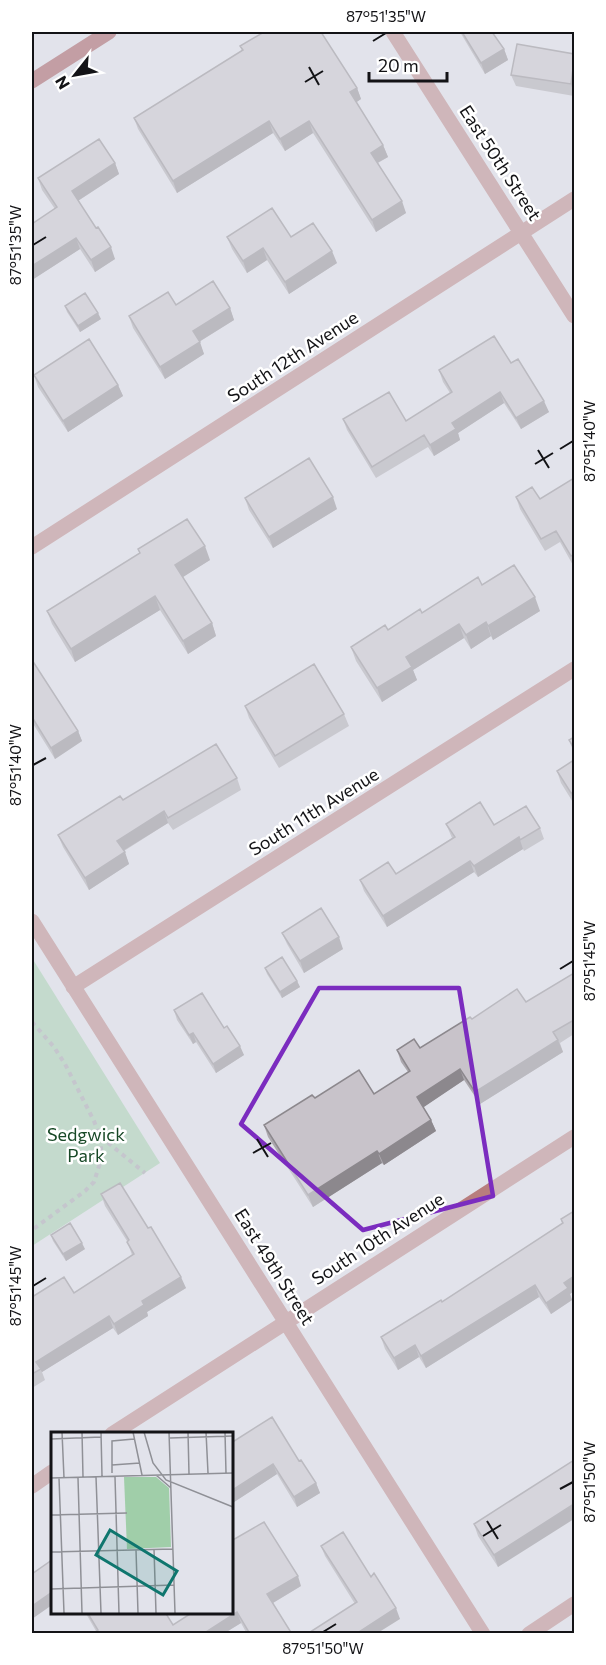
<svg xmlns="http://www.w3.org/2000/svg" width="606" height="1665" viewBox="0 0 606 1665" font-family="Commissioner,sans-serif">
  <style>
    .green { fill: #a0cea9 }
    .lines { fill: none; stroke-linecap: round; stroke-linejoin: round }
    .path { stroke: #a2a2a9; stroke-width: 4; stroke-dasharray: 4.5 4.5; stroke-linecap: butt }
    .street { stroke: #b87e7e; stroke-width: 15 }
    .secondary { stroke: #9d4b4f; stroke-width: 15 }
    .wall { fill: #aca8ae }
    .shaded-wall { fill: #8c888d }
    .building { fill: #c8c3ca; stroke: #8c888d; stroke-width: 1.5 }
    .marked { fill: none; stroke: #7b2cbf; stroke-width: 4.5; stroke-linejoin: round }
    .ticks { fill: none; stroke: #131316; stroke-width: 2 }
    .labels { text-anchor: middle; stroke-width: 5; stroke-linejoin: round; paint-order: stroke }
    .street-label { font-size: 18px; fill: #131316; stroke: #fff }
    .park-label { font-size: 18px; fill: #184927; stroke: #fff }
    .inset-road { fill: none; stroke: #8f9096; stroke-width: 1.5 }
    .view { fill: #0f766e; fill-opacity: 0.15; stroke: #0f766e; stroke-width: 3 }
    .inset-edge { fill: none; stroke: #131316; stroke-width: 3 }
    .neatline { fill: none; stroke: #131316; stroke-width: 2 }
    .ticks-label { font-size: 15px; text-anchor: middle; fill: #131316 }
  </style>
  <rect width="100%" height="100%" fill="#e2e3eb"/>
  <path class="green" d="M32,958L160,1163L32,1246Z"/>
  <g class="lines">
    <path class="path" d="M32,1022L54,1047L65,1064L94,1121L100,1137L101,1148L100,1163L94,1182L85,1191L32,1230
      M101,1137L145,1173"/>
    <path class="street" d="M393,32L574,316
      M32,547L574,199
      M32,921L483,1634
      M73,987L574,669
      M112,1434L574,1137
      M32,1486L52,1472
      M529,1634L574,1604"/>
    <path class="secondary" d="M32,81L109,32"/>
  </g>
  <path class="wall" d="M460,32H492L504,49L508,60L485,74Z
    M240,46L357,88L361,99L356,102L383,145L388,157L378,163L406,213L376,232L313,133L285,151L273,133L177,193L138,129L134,118L242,51Z
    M574,54V96L516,86L511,75Z
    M115,163L119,174L78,201L115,259L95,272L80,249L32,280V224L55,209L42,190L38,178Z
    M227,237H291L337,263L289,294L267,260L247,273L232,249Z
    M176,305L230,308L234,320L199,342L204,354L165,379L133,328L129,316Z
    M65,306L101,319L80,332L67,312Z
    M511,363L549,412L521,429L504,403L458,433L460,440L434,456L428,447L376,478L347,430L343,419L406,421L450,393L443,382L439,370Z
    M34,375L118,385L123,396L68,432L38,387Z
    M574,478V567L560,542L545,551L520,509L516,497L540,499Z
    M245,498L337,509L273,548L249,510Z
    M138,549L210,560L182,577L212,623L216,636L188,654L160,610L75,662L52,624L47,611L140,553Z
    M482,585L540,611L493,640L491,636L471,649L464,638L413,670L417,680L382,702L356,661L351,647Z
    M32,660L78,731L82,741L55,759L32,722Z
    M245,706L344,714L349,726L279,768L249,718Z
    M574,737V753L569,740Z
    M574,760V804L561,783L557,771Z
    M237,778L241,790L173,830L168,823L124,851L129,864L89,890L63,847L58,835L123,800Z
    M446,824L494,825L540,828L544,839L524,851L523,849L478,877L474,872L387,927L364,891L360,880L396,874L452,838Z
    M282,933L343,949L304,973L287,944Z
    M265,968L297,981L300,987L282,998L267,974Z
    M574,973V1034L560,1043L563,1052L480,1104L464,1080L423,1107L431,1120L436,1131L384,1165L382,1163L313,1207L268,1137L264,1125L315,1098L374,1094L408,1072L401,1062L397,1050L420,1048L472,1019L526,1002Z
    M174,1010L224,1028L244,1055L216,1073L196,1042L193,1044L177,1020Z
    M101,1194L186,1288L147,1312L148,1316L118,1335L113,1328L42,1372L45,1380L32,1388V1297L74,1293L132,1255L127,1241L105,1206Z
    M574,1211V1291L570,1294L572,1300L551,1314L539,1297L426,1368L419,1357L398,1370L385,1349L381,1337L442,1302L562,1224L561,1219Z
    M51,1235L85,1249L66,1261L53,1241Z
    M231,1443L299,1461L316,1483L320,1493L297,1507L277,1474L231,1504Z
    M574,1460L498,1567L478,1536L474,1524Z
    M321,1546L371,1577L400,1619L355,1604L325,1556Z
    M301,1586L273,1603L292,1634H247L241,1623L223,1634H93L96,1631L85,1612H165L173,1625Z"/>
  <path class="shaded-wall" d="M504,49L508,60L485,74L481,63Z
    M574,61V95L571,84Z
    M357,88L361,99L354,104L350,92Z
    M269,121L273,133L177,193L173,181Z
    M309,121L313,133L285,151L280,139Z
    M383,145L388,157L375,164L371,153Z
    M115,163L119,174L76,202L72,191Z
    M402,201L406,213L376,232L372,220Z
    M76,238L80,249L32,280V266Z
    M111,247L115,259L95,272L91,260Z
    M263,248L267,260L247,273L243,261Z
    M332,251L337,263L289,294L285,282Z
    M230,308L234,320L197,343L193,331Z
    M98,313L101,319L80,332L78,326Z
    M200,342L204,354L165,379L160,367Z
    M118,385L123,396L68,432L63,421Z
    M500,392L504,403L458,433L460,440L434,456L430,445L452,423Z
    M544,401L549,412L521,429L516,418Z
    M333,497L337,509L273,548L269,537Z
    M205,546L210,560L180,579L175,565Z
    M155,596L160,610L75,662L71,649Z
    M535,597L540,611L493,640L488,626Z
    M486,622L491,636L471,649L466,635Z
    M212,623L216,636L188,654L183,641Z
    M459,624L464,638L413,670L417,680L382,702L377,688L406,657Z
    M78,731L82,741L55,759L51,748Z
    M574,791V804L571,793Z
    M164,811L168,823L121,852L117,841Z
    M519,837L523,849L478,877L474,866Z
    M125,852L129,864L89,890L85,878Z
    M470,861L474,872L387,927L383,916Z
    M339,937L343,949L304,973L300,961Z
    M297,981L300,987L282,998L280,992Z
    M193,1033L196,1042L193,1044L189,1035Z
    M558,1040L563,1052L480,1104L475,1092Z
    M240,1046L244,1055L216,1073L213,1064Z
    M460,1069L464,1080L421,1109L417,1097Z
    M431,1120L436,1131L384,1165L379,1154Z
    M377,1151L382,1163L313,1207L308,1195Z
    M82,1243L85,1249L66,1261L63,1254Z
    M574,1276V1291L570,1294L572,1300L551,1314L546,1303L564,1283Z
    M181,1277L186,1288L147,1312L148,1316L118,1335L114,1324L142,1301Z
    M535,1285L539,1297L426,1368L421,1356Z
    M109,1316L113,1328L42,1372L36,1362Z
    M415,1345L419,1357L398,1370L394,1358Z
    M273,1464L277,1474L231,1504V1491Z
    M316,1483L320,1493L297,1507L294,1497Z
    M574,1504V1519L498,1567L494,1555Z
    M298,1576L301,1586L271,1604L267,1594Z
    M52,1592V1605L32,1619V1606Z
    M396,1608L400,1619L376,1634H356Z
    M237,1612L241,1623L223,1634H203Z"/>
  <path class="building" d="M264,32H321L357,88L350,92L383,145L371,153L402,201L372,220L309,121L280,139L269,121L173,181L134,118L243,50L240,46Z
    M462,32H492L504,49L481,63Z
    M517,44L574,54V61L571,84L511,75Z
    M99,139L115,163L72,191L96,228L98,227L111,247L91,260L76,238L32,266V224L57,207L38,178Z
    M272,208L291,237L313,223L332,251L285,282L263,248L243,261L227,237Z
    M213,281L230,308L193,331L200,342L160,367L129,316L168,292L176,305Z
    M85,293L98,313L78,326L65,306Z
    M494,336L511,363L518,359L544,401L516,418L500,392L452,423L456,429L430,445L424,435L372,467L343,419L389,392L406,421L452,392L439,370Z
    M89,339L118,385L63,421L34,375Z
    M309,458L333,497L269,537L245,498Z
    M574,478V554L571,556L556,531L541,539L516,497L532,487L540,499Z
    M187,519L205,546L175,565L212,623L183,641L155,596L71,649L47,611L140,553L138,549Z
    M514,565L535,597L488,626L486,622L466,635L459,624L406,657L412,667L377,688L351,647L385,625L388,630L420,609L422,613L478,577L482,585Z
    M32,660L78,731L51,748L32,717Z
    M314,664L344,714L275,756L245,706Z
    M574,737V748L569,740Z
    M216,744L237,778L168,818L164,811L117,841L125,852L85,878L58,835L120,796L123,800Z
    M574,760V791L571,793L557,771Z
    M480,802L494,825L526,806L540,828L520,840L519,837L474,866L470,861L383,916L360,880L388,862L396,874L455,837L446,824Z
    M321,908L339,937L300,961L282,933Z
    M282,957L297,981L280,992L265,968Z
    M574,973V1020L553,1032L558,1040L475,1092L460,1069L417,1097L431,1120L379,1154L377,1151L308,1195L264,1125L312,1095L315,1098L359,1070L374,1094L410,1071L397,1050L414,1039L420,1048L470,1017L472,1019L517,989L526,1002Z
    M202,993L224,1028L227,1026L240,1046L213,1064L193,1033L189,1035L174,1010Z
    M120,1183L148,1228L151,1227L181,1277L142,1301L144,1305L114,1324L109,1316L36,1362L41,1369L32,1374V1313L33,1312L32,1310V1297L64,1277L74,1293L134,1254L127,1242L129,1240L101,1194Z
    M574,1211V1276L564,1283L568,1288L546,1303L535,1285L421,1356L415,1345L394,1358L381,1337L441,1300L442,1302L563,1223L561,1219Z
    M70,1223L82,1243L63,1254L51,1235Z
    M272,1417L299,1461L301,1460L316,1483L294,1497L273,1464L231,1491V1443Z
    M574,1460V1504L494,1555L474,1524Z
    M264,1522L298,1576L267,1594L292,1634H250L237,1612L203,1634H93L98,1630L87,1612H165L173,1625L193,1612H231V1541Z
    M343,1532L371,1577L374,1573L396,1608L356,1634H307L357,1602L321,1546Z
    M52,1560V1592L32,1606V1574Z"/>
  <path d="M0 0H606V1665H0ZM319,988H459L493,1196L363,1230L241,1124Z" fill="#e2e3eb" fill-opacity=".55" fill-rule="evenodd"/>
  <path class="marked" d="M319,988H459L493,1196L363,1230L241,1124Z"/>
  <path class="ticks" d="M373,41L386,33M309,67L319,85M305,82L323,71M33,245L46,237M560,449L573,441M538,450L549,468M535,464L553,453M33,765L46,758M560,969L573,961M257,1139L268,1157M253,1153L271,1143M33,1286L46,1278M560,1489L573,1482M487,1521L498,1539M483,1536L501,1525M323,1632L336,1624"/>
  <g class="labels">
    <g class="street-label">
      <text transform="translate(500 163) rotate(57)" y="6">East 50th Street</text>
      <text transform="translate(293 357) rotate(-33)" y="6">South 12th Avenue</text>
      <text transform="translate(314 812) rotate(-32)" y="6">South 11th Avenue</text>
      <text transform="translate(378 1239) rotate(-33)" y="6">South 10th Avenue</text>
      <text transform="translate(274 1267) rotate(58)" y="6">East 49th Street</text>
    </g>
    <g class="park-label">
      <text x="86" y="1141">Sedgwick<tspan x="86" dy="21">Park</tspan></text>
    </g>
  </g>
  <g transform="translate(51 1432)">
    <rect width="182" height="182" fill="#e2e3eb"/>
    <path d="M73,45H105L118,56L120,115L76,117Z" fill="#a0cea9"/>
    <path class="inset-road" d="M11,0L13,46M31,0L32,45M50,0L51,44M82,0L91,43M93,0L102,31L115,48L182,75M118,0L124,181M137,0L138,42M155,0L157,41M174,0L175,41M119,6L182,4M0,7L50,5M61,33L89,31M61,41V9L83,7M105,43L120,56M45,45L50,181M64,45L68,181M0,46L182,41M8,46L13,181M27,46L31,181M0,83L76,81M103,117L105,181M85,118L87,181M0,120L122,117M0,157L123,153"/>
    <path class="view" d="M59,98L126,139L112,163L45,123Z"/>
    <rect width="182" height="182" class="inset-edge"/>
  </g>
  <rect width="606" height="1665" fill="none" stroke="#ffffff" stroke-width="66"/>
  <g transform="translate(75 75) rotate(239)" stroke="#ffffff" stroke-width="4.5" paint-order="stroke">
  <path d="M0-4.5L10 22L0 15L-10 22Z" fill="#131316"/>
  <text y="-9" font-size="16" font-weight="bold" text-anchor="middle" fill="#131316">N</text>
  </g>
  <path d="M369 72v9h78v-9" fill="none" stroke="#131316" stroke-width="3"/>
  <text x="378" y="72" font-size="18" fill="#131316" stroke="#ffffff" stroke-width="4.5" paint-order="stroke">20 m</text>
  <rect x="33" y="33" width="540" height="1599" class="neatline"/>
  <g class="ticks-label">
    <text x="386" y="22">87°51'35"W</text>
    <text transform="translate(16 245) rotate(-90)" y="5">87°51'35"W</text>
    <text transform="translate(590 441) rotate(-90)" y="5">87°51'40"W</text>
    <text transform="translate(16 765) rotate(-90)" y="5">87°51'40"W</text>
    <text transform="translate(590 961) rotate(-90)" y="5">87°51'45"W</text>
    <text transform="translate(16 1286) rotate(-90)" y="5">87°51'45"W</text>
    <text transform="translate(590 1482) rotate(-90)" y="5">87°51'50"W</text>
    <text x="323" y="1654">87°51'50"W</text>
  </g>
</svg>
